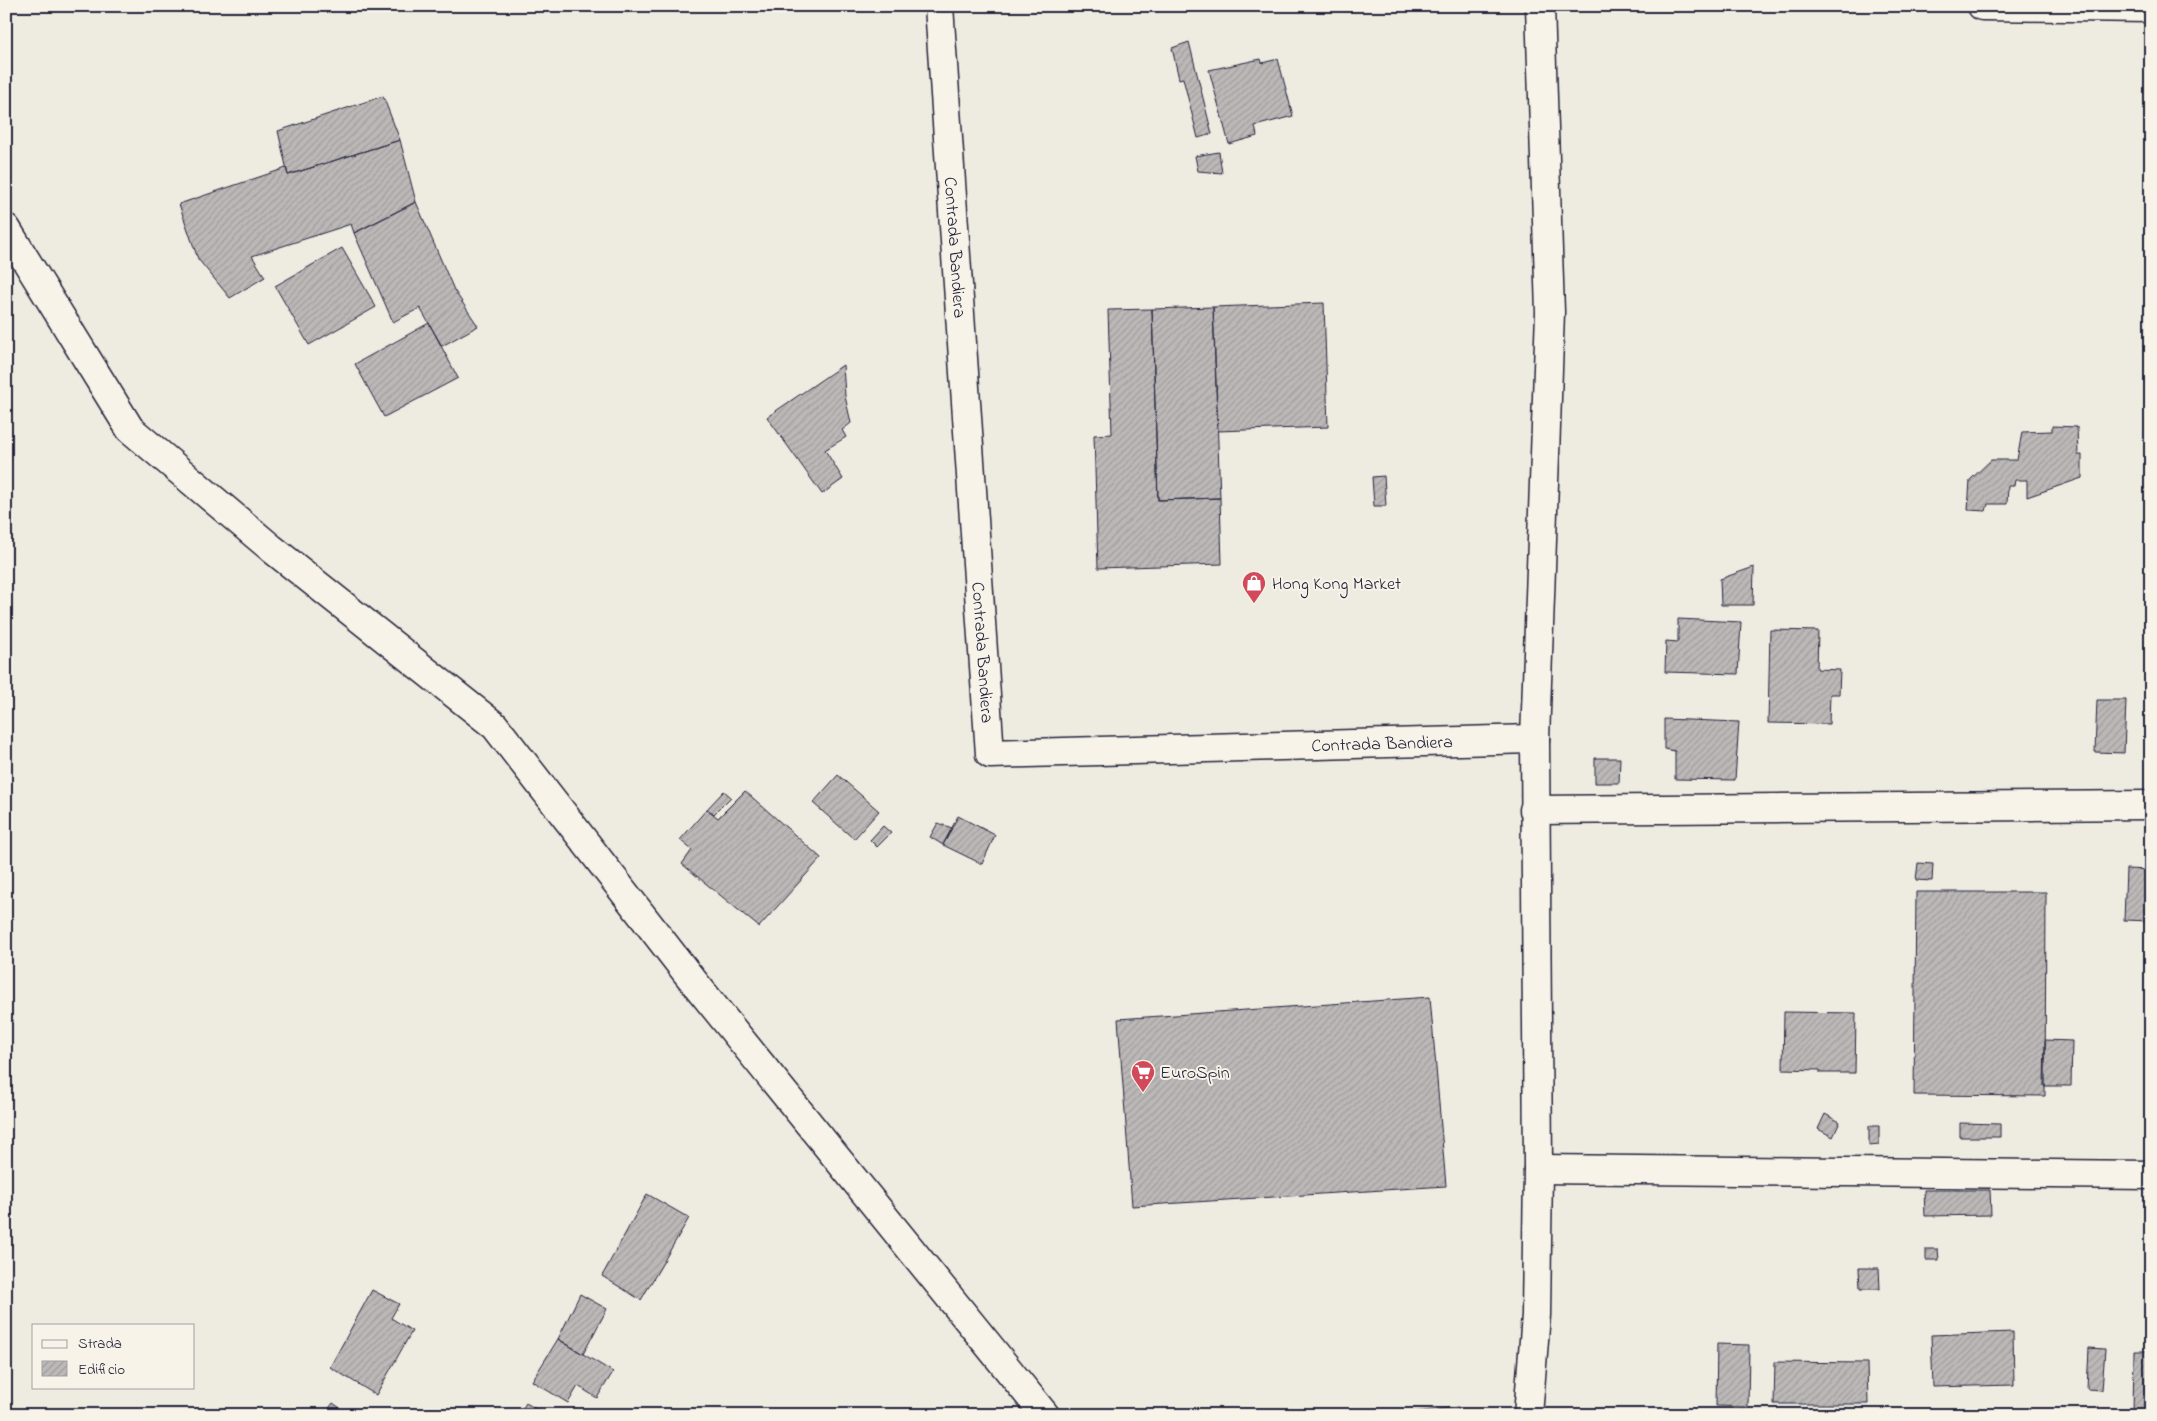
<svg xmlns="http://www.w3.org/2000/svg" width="2157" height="1421" viewBox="0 0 2157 1421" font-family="'Indie Flower',sans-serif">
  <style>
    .building { fill: url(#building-hatch); stroke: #22223b }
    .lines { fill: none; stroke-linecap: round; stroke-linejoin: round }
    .minor-casing { stroke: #22223b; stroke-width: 31 }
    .tertiary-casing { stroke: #22223b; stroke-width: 31 }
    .secondary-casing { stroke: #22223b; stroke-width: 31 }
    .minor { stroke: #f7f3e8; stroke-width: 28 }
    .tertiary { stroke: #f7f3e8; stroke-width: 28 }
    .secondary { stroke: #f7f3e8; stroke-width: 28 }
    .labels { text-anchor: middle; stroke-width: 4; stroke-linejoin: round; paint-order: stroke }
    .street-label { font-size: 18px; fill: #22223b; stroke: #f7f3e8 }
    .poi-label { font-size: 18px; fill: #22223b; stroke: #f7f3e8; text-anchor: start }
  </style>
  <defs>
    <pattern id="building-hatch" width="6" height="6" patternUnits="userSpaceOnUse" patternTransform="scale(1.25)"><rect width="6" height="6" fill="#bbb8b7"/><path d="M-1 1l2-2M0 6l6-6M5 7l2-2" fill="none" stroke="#a09e9e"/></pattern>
  </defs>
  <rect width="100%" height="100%" fill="#eeebe1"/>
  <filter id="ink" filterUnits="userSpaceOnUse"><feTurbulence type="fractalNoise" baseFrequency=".02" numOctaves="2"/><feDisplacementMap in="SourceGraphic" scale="10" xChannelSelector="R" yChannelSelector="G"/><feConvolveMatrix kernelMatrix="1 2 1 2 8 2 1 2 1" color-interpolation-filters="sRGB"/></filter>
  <g filter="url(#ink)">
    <path class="building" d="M1189,42L1212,134L1198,138L1183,78L1179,79L1172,48Z
      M1261,59L1262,63L1278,59L1293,116L1255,126L1257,136L1229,144L1209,70Z
      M383,96L400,140L288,175L278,131Z
      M400,140L416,202L354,233L351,224L252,256L265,277L230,298L198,259L179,204L286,168L288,175Z
      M1219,152L1222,173L1198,171L1195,156Z
      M416,202L454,290L478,326L442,346L420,308L393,322L354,233Z
      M342,248L376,307L309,345L275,286Z
      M1324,303L1328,427L1218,431L1213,307Z
      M1213,307L1220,498L1158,500L1152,309Z
      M1152,309L1158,500L1220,498L1222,564L1098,568L1094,435L1112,434L1108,310Z
      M429,323L458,378L384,417L355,364Z
      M843,365L845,396L851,423L842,430L846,437L825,450L843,479L822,494L767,417Z
      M2052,426L2077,427L2078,455H2082V478L2027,497V480H2015L2014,486H2008L2007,504H1988L1986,511L1968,510L1970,480L1991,460H2017L2022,432L2052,431Z
      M1384,476L1386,506H1374L1372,477Z
      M1754,567L1753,605H1721L1720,579Z
      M1678,619L1741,622L1738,674L1665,672L1666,641L1678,642Z
      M1770,630L1818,631L1817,669L1840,670L1839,694H1830L1829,724L1768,723Z
      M2097,700H2126L2124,753L2095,752Z
      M1664,719L1739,722L1735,780L1675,779V751L1664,749Z
      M1595,758H1620L1619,783H1595Z
      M838,775L879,811L854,839L813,803Z
      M724,791L731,797L714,814L707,809Z
      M745,791L821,858L759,927L682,864L692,850L680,840L707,809L718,818Z
      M958,816L995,835L982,864L943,845Z
      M938,823L952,828L943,845L930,837Z
      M883,826L891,833L877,847L870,840Z
      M1918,863L1933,864L1932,881L1916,880Z
      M2126,869L2151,870V921L2124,920Z
      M1916,892H2046L2045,1096L1914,1095Z
      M1430,997L1446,1186L1132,1206L1118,1019Z
      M1784,1012L1856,1013L1855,1073H1820V1070L1783,1069Z
      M2045,1040L2072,1041L2071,1086H2044Z
      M1825,1114L1840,1122L1833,1137L1818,1129Z
      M1960,1123L2000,1124V1137H1960Z
      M1869,1126H1879V1145L1869,1146Z
      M1924,1190H1990L1991,1215L1925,1216Z
      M647,1194L689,1218L641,1300L602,1276Z
      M1926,1249H1938L1939,1260H1926Z
      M1859,1268H1879L1880,1289H1860Z
      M372,1290L399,1304L391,1318L412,1331L376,1395L330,1367Z
      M580,1294L607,1309L583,1354L558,1339Z
      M2013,1332L2014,1385L1933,1387L1931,1335Z
      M558,1339L613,1372L597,1398L578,1386L568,1403L532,1381Z
      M1717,1344L1749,1345L1748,1407L1716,1406Z
      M2089,1348L2105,1349L2102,1390L2087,1389Z
      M2134,1351H2151V1415H2133Z
      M1775,1362L1867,1363L1868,1404H1774Z
      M333,1403L350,1415H324Z
      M526,1403L546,1415H519Z
      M1458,1407L1459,1415H1388Z"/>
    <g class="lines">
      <g class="minor-casing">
        <g id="minor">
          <path id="s1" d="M939,6L990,754L1535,739"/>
          <path d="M1982,6L2151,8"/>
          <path d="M1534,810L2151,805"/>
          <path d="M1538,1169L2151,1175"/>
        </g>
      </g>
      <g class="tertiary-casing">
        <path id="tertiary" d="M1528,1415L1536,1315L1538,1169L1535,739L1550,312L1540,6"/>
      </g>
      <g class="secondary-casing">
        <path id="secondary" d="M6,228L130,429L271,548L495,726L686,972L1045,1415"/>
      </g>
      <use href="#minor" class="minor"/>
      <use href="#tertiary" class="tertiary"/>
      <use href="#secondary" class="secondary"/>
    </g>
  </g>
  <defs>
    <g id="shop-pin" transform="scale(1.25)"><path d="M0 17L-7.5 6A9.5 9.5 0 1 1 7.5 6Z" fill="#d1495b" stroke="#f7f3e8"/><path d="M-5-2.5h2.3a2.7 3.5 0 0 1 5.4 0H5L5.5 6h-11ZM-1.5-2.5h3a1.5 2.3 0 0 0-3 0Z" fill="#fff"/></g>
    <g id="supermarket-pin" transform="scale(1.25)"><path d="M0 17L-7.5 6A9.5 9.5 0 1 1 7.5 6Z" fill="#d1495b" stroke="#f7f3e8"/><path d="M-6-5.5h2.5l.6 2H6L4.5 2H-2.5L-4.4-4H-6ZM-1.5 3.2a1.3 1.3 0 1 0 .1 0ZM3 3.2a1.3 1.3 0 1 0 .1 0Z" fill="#fff"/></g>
  </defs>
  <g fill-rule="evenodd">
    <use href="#shop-pin" x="1254" y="583"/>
    <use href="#supermarket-pin" x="1143" y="1072"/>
  </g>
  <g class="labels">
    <g class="street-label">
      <text dy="6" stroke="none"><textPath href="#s1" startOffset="242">Contrada Bandiera</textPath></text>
      <text dy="6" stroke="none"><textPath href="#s1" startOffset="648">Contrada Bandiera</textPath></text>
      <text dy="6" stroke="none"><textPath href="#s1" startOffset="1142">Contrada Bandiera</textPath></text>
    </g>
    <g class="poi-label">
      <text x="1272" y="589">Hong Kong Market</text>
      <text x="1160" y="1078">EuroSpin</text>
    </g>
  </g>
  <rect width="2157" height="1421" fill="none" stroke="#f7f3e8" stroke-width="25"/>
  <rect x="12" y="12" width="2132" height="1396" fill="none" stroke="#22223b" stroke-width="2" filter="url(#ink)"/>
  <rect x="32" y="1324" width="162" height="65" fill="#f7f3e8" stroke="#a29fa3"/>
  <rect x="42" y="1340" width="25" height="8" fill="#f7f3e8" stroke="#a29fa3"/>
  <text x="78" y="1348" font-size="15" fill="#22223b">Strada</text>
  <rect x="42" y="1361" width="25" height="15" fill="url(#building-hatch)" stroke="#a29fa3"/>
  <text x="78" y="1374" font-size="15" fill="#22223b">Edificio</text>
</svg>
